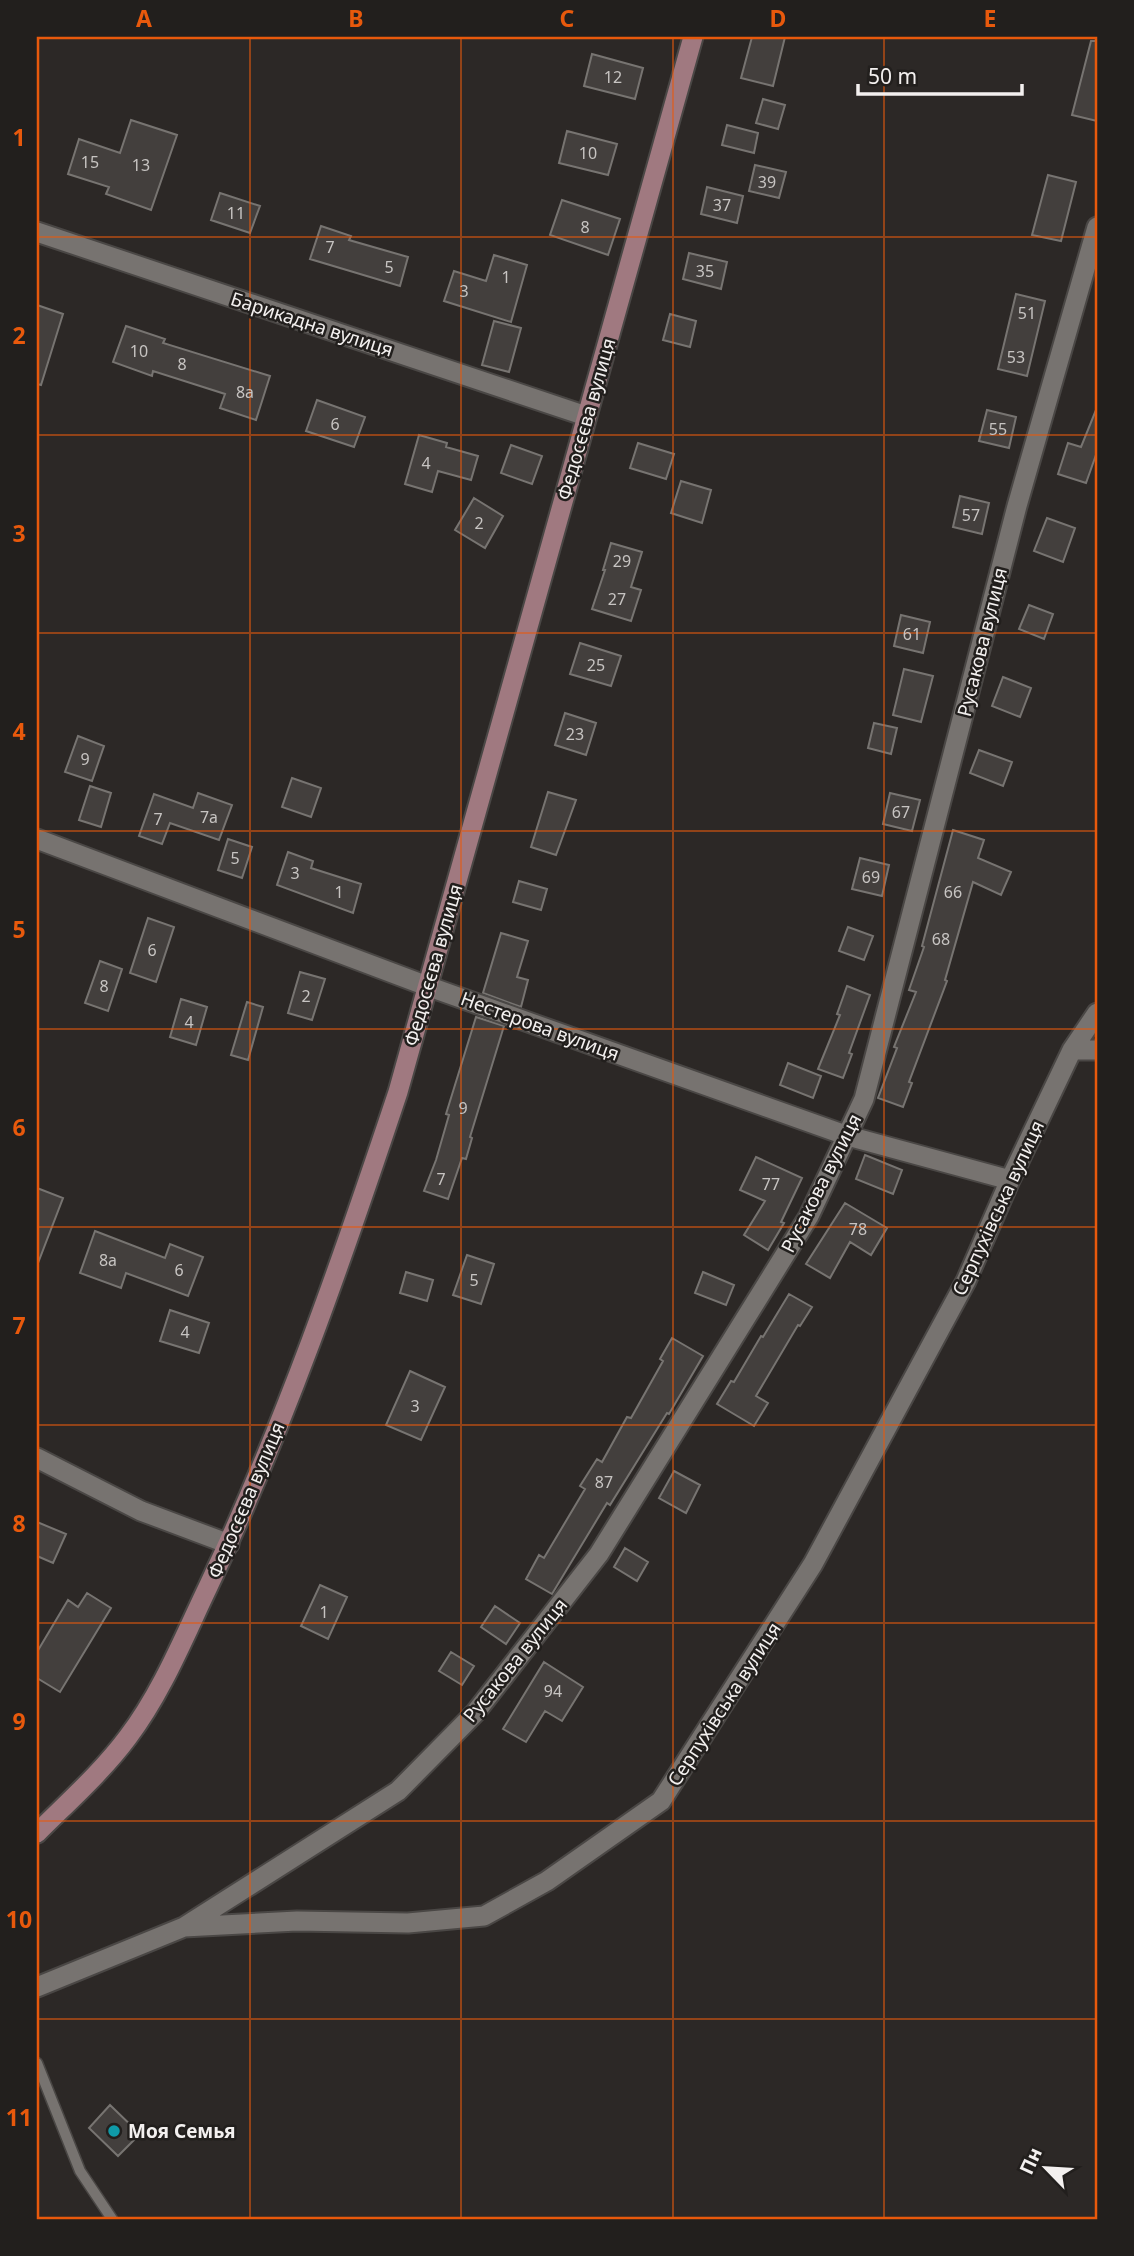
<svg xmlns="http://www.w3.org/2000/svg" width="1134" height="2256" viewBox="0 0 1134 2256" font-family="'Noto Sans',sans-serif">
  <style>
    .building { fill: #433f3d; stroke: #777471; stroke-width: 2 }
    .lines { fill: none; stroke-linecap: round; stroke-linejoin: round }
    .service-casing { stroke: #4a4745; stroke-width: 13 }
    .minor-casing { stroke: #4a4745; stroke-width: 23 }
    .secondary-casing { stroke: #4a4745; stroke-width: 23 }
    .service { stroke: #777370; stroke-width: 10 }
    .minor { stroke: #777370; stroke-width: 19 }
    .secondary { stroke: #a07980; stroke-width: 19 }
    .grid { fill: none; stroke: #e8590c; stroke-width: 2; stroke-opacity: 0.55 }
    .culture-dot { fill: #0f9aa8; stroke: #221f1d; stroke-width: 2.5 }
    .labels { text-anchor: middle; stroke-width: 5; stroke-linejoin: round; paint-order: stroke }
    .number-label { font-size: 16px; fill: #c7c4c2 }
    .street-label { font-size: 19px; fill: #f3f0ef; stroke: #221f1d }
    .poi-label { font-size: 19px; font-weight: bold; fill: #f3f0ef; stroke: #221f1d; text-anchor: start }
    .neatline { fill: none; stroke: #e8590c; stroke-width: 2.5 }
    .grid-label { font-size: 23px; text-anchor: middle; font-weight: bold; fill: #e8590c }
  </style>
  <rect width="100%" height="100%" fill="#2c2826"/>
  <path class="building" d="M752,37H785L773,86L741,78Z
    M1091,41H1097V121L1072,115Z
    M592,54L643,68L635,99L584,86Z
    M763,99L785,105L778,129L756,123Z
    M131,120L177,135L151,210L106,194L109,187L68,174L79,139L120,153Z
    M727,125L758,133L754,153L722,145Z
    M567,131L617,144L608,175L559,163Z
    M755,165L786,172L779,198L749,191Z
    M1048,175L1076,182L1061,241L1032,235Z
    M707,187L743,196L737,223L701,214Z
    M220,193L260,206L250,233L211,220Z
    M562,200L620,219L608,255L550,235Z
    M321,226L351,236L349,240L408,257L400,286L310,259Z
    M689,253L727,262L721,289L683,279Z
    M494,255L527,265L511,322L444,301L454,271L486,281Z
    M1016,294L1045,301L1027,376L998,369Z
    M37,305L63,314L41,385L37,384Z
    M670,314L696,321L690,347L663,340Z
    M494,321L521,328L509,372L482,365Z
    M126,326L165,339L163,343L270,376L256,420L220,408L225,394L153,371L152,376L113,362Z
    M317,400L365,417L354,447L306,431Z
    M987,410L1016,417L1009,448L979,441Z
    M1096,410L1097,452L1086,483L1058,474L1068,443L1081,447Z
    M419,435L447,443L446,447L478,456L471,480L438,471L432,492L405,484Z
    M638,443L674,454L666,479L630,468Z
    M511,445L542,456L532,484L501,473Z
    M681,481L711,490L702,523L671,513Z
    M960,496L989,503L982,534L953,527Z
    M474,498L503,516L485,548L455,530Z
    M1047,518L1075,528L1063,562L1034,551Z
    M611,543L642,552L631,587L641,590L631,621L592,609L605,570H603Z
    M1029,605L1053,614L1044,639L1019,629Z
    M901,615L930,622L923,653L894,646Z
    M580,643L621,656L611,686L570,674Z
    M904,669L933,676L921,722L893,715Z
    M1003,677L1031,688L1020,717L992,706Z
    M565,713L596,723L586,755L555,745Z
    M874,723L897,728L891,754L868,748Z
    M78,736L104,746L92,781L65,772Z
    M979,750L1012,762L1003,786L970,773Z
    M292,778L321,788L311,817L282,807Z
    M90,786L111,793L101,827L79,820Z
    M548,792L576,800L556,855L531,847Z
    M198,793L232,805L219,840L170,823L162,844L139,836L154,794L193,808Z
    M890,793L920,800L912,831L883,824Z
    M953,830L984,840L978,858L1011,872L1001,895L973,882L945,980L947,981L909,1082L912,1083L903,1107L878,1098L897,1048L894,1047L916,992L909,990L924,947L922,946Z
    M228,839L252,847L242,878L218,870Z
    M288,852L313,861L311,868L361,884L353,913L277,885Z
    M860,858L889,865L882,896L852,889Z
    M519,881L547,889L541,910L513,902Z
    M148,918L174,927L156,982L130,973Z
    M848,927L873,936L864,960L839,951Z
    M501,933L528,941L517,977L528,980L521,1007L483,993Z
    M100,961L122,969L108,1011L85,1003Z
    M300,972L325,979L312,1020L288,1013Z
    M847,986L870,995L849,1053L852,1054L843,1078L818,1069L840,1015L837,1014Z
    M181,999L207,1007L196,1045L170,1037Z
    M247,1002L263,1007L248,1060L231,1055Z
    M476,1017L504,1026L470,1137L472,1138L466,1159L462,1158L448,1199L424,1191L436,1160L449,1115L446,1114Z
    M788,1063L821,1076L813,1098L780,1085Z
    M865,1155L902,1170L893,1194L856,1179Z
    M756,1157L802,1178L781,1222L784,1223L768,1250L744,1235L765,1201L740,1190Z
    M37,1188L63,1198L38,1263H37Z
    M845,1203L887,1228L871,1255L850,1242L830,1278L806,1264Z
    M95,1231L165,1258L170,1244L203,1257L188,1296L126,1273L121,1288L80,1273Z
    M467,1255L494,1264L481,1304L453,1295Z
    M406,1272L433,1280L427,1301L400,1293Z
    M703,1272L734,1285L726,1305L695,1293Z
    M789,1294L812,1307L800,1326L798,1325L756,1396L768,1403L754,1426L717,1404L731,1381L734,1382L761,1336L763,1337Z
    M170,1310L209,1323L199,1353L160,1341Z
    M672,1338L703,1356L669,1414L667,1413L610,1505L607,1503L552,1594L526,1579L539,1555L544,1558L585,1489L580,1486L597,1459L602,1462L627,1417L631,1418L663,1361L660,1359Z
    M410,1371L445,1387L421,1440L386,1425Z
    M674,1471L700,1485L686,1513L659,1498Z
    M37,1522L66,1534L53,1563L37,1556Z
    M625,1548L648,1562L637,1581L614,1567Z
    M320,1585L347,1597L328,1639L301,1626Z
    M87,1593L111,1608L60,1692L37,1678V1652L68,1600L78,1607Z
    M495,1606L520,1623L506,1644L481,1627Z
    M451,1652L474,1666L462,1685L439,1671Z
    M544,1662L583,1687L562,1721L545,1711L526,1742L503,1729Z
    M110,2105L140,2134L118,2156L89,2128Z"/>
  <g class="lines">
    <g class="service-casing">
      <path id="service" d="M37,2063L80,2171L112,2219"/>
    </g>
    <g class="minor-casing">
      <path id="minor" d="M37,232L586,416
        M37,839L427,986L848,1136L1010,1180
        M1072,1050H1097
        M37,1458L141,1511L229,1544
        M184,1927L398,1791L475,1713L599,1554L809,1216L864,1099L1017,506L1097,227
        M37,1987L184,1927L297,1921L408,1923L484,1916L547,1881L661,1801L813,1564L966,1281L1010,1180L1072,1050L1097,1013"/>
    </g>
    <g class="secondary-casing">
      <path id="secondary" d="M37,1833C68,1802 102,1772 128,1737C162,1692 184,1637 208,1587C284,1427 342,1260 398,1092L693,37"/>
    </g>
    <use href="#service" class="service"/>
    <use href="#minor" class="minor"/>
    <use href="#secondary" class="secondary"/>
  </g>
  <path class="grid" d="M250,37V2219M461,37V2219M673,37V2219M884,37V2219M37,237H1097M37,435H1097M37,633H1097M37,831H1097M37,1029H1097M37,1227H1097M37,1425H1097M37,1623H1097M37,1821H1097M37,2019H1097"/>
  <circle class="culture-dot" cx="114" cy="2131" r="7"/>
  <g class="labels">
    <g class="number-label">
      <text x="613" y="83">12</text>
      <text x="588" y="159">10</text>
      <text x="90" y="168">15</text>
      <text x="141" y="171">13</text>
      <text x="767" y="188">39</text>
      <text x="722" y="211">37</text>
      <text x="236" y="219">11</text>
      <text x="585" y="233">8</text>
      <text x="330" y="253">7</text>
      <text x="389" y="273">5</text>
      <text x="705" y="277">35</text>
      <text x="506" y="283">1</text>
      <text x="464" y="297">3</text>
      <text x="1027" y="319">51</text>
      <text x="139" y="357">10</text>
      <text x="1016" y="363">53</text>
      <text x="182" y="370">8</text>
      <text x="245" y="398">8а</text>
      <text x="335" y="430">6</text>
      <text x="998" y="435">55</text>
      <text x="426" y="469">4</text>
      <text x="971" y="521">57</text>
      <text x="479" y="529">2</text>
      <text x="622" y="567">29</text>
      <text x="617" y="605">27</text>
      <text x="912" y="640">61</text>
      <text x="596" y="671">25</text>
      <text x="575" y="740">23</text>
      <text x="85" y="765">9</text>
      <text x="901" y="818">67</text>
      <text x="209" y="823">7а</text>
      <text x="158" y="825">7</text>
      <text x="235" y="864">5</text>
      <text x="295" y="879">3</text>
      <text x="871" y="883">69</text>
      <text x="339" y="898">1</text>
      <text x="953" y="898">66</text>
      <text x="941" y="945">68</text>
      <text x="152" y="956">6</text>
      <text x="104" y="992">8</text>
      <text x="306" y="1002">2</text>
      <text x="189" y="1028">4</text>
      <text x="463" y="1114">9</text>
      <text x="441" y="1185">7</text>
      <text x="771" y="1190">77</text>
      <text x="858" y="1235">78</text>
      <text x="108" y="1266">8а</text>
      <text x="179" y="1276">6</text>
      <text x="474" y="1286">5</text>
      <text x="185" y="1338">4</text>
      <text x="415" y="1412">3</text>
      <text x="604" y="1488">87</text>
      <text x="324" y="1618">1</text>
      <text x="553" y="1697">94</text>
    </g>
    <g class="street-label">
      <text transform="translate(312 324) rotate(18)" y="7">Барикадна вулиця</text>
      <text transform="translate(586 419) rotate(-74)" y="7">Федосєєва вулиця</text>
      <text transform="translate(982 642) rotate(-76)" y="7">Русакова вулиця</text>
      <text transform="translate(433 965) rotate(-74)" y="7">Федосєєва вулиця</text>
      <text transform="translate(540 1026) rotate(20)" y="7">Нестерова вулиця</text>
      <text transform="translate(821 1183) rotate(-63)" y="7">Русакова вулиця</text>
      <text transform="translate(998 1208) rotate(-65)" y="7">Серпухівська вулиця</text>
      <text transform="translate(246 1500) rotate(-67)" y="7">Федосєєва вулиця</text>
      <text transform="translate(515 1660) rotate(-51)" y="7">Русакова вулиця</text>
      <text transform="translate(724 1704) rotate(-57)" y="7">Серпухівська вулиця</text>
    </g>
    <g class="poi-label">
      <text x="128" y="2138">Моя Семья</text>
    </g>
  </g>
  <rect width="1134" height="2256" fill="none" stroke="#221f1d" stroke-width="77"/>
  <g transform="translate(1046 2168) rotate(295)" stroke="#221f1d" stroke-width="5" paint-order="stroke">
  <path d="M0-5L12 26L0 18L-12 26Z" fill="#f3f0ef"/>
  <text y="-10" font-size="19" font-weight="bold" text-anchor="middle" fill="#f3f0ef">Пн</text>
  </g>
  <path d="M858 84v10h164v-10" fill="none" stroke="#f3f0ef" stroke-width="3.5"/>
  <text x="868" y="84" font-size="21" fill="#f3f0ef" stroke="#221f1d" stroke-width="5" paint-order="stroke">50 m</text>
  <rect x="38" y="38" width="1058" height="2180" class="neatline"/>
  <g class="grid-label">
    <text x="144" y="27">A</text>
    <text x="356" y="27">B</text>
    <text x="567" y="27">C</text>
    <text x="778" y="27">D</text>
    <text x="990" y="27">E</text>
    <text x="19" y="146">1</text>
    <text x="19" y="344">2</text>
    <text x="19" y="542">3</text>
    <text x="19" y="740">4</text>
    <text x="19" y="938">5</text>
    <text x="19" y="1136">6</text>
    <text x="19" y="1334">7</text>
    <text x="19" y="1532">8</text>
    <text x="19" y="1730">9</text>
    <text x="19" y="1928">10</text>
    <text x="19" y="2126">11</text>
  </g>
</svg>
